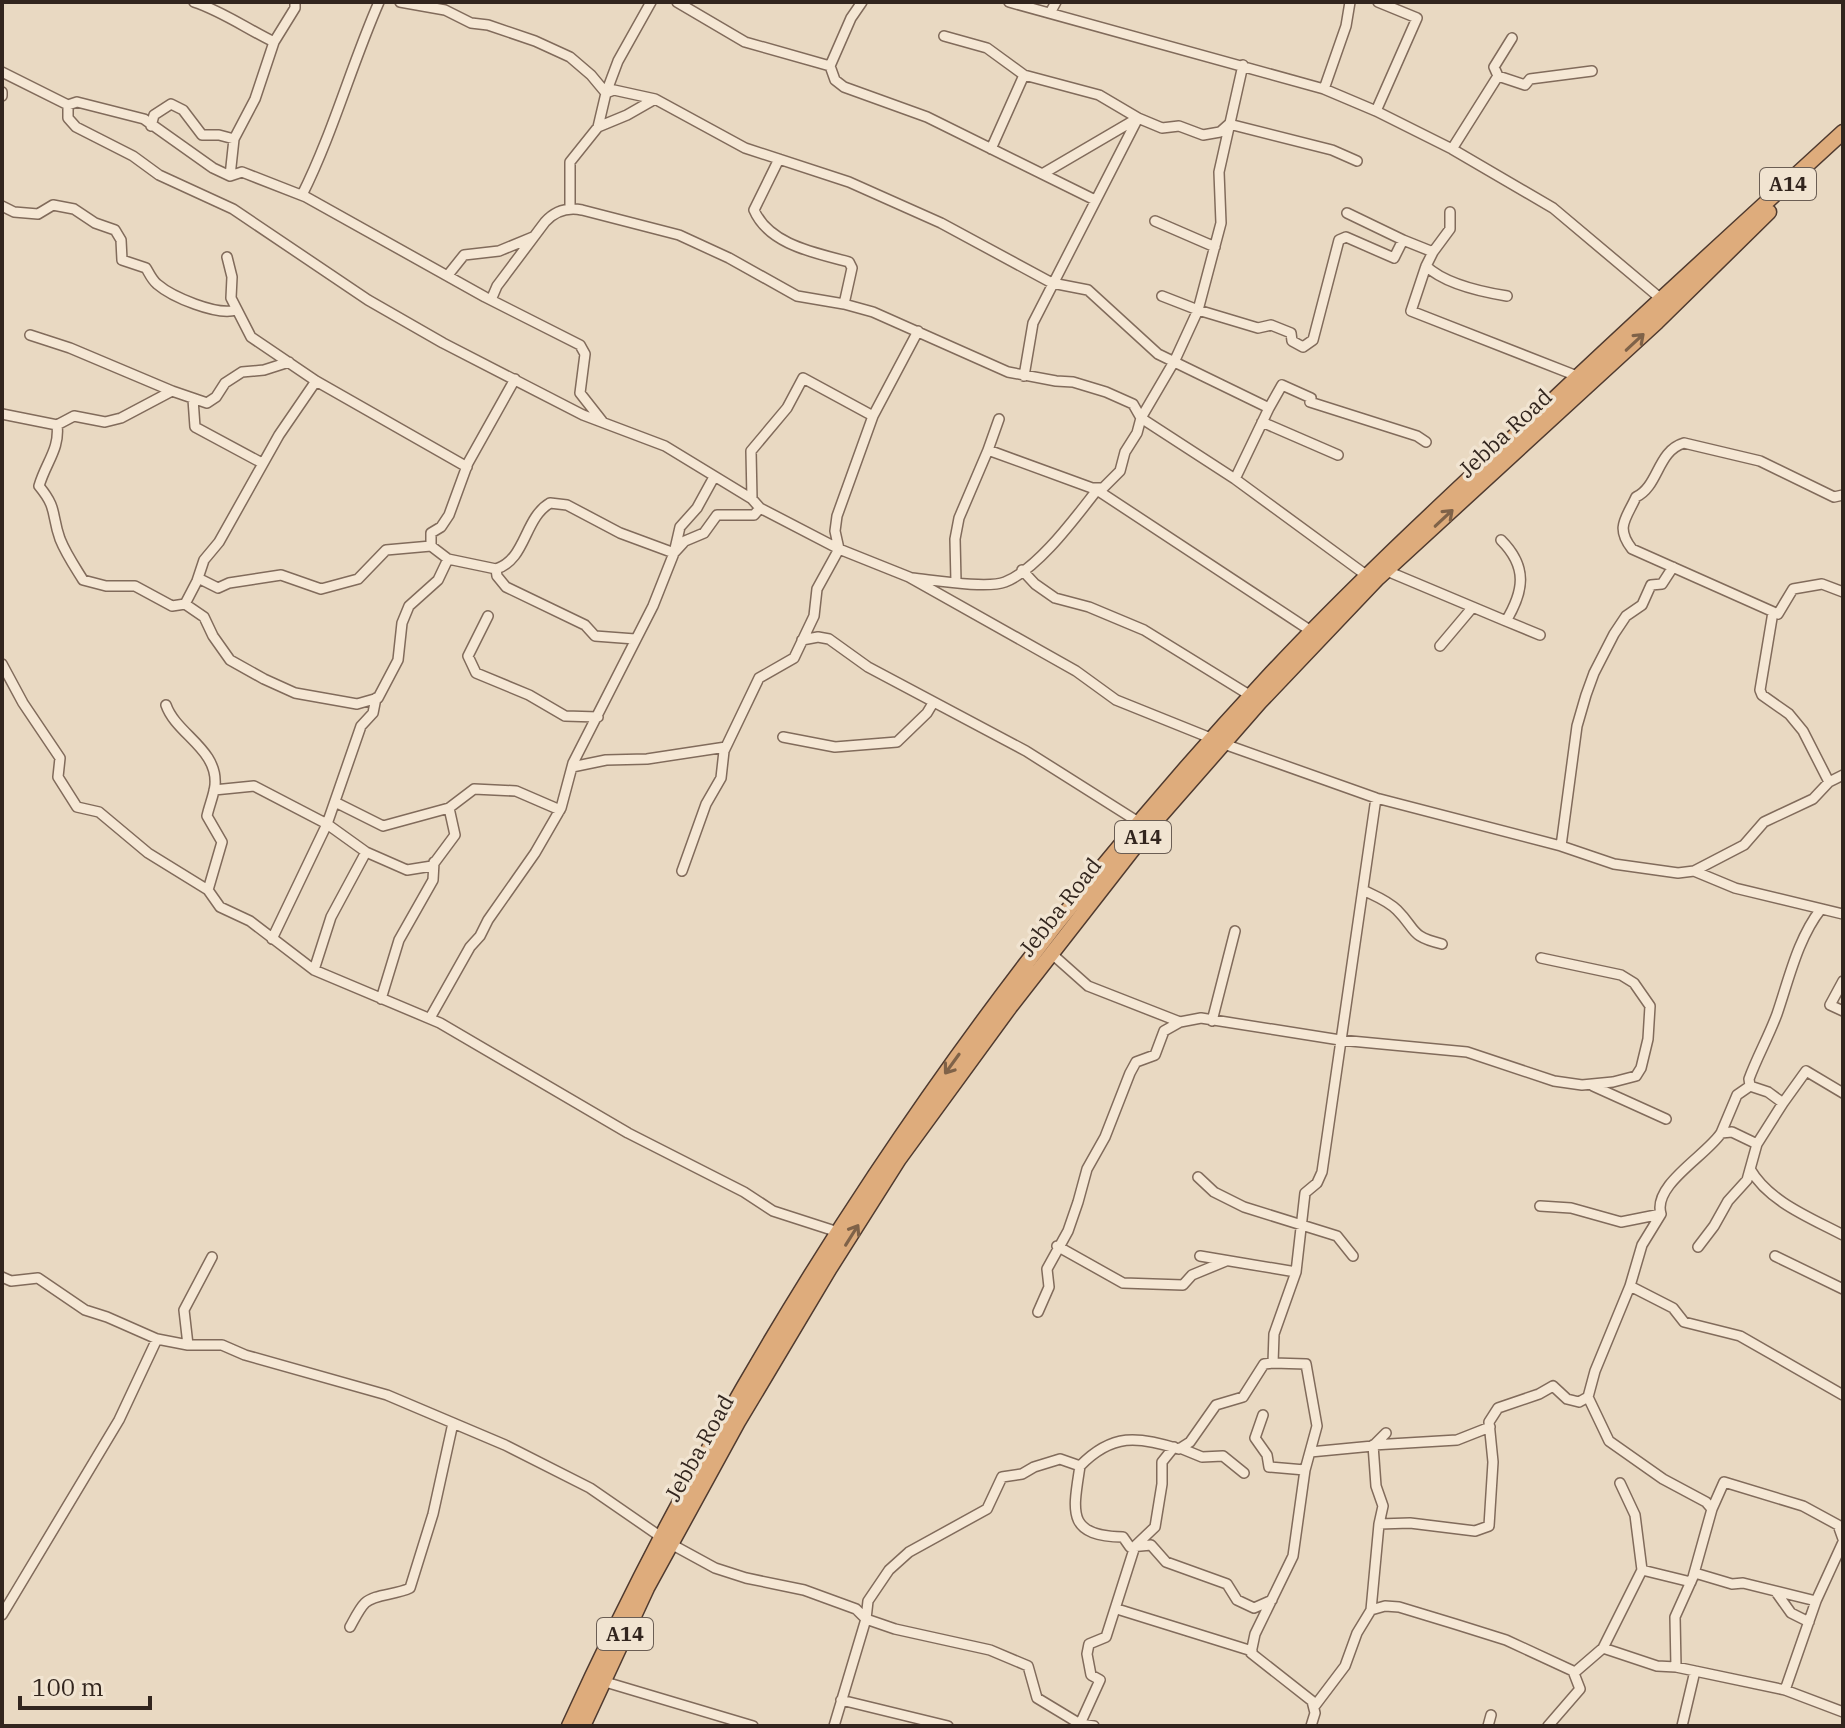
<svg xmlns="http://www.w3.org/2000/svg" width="1845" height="1728" viewBox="0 0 1845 1728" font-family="'IBM Plex Serif',serif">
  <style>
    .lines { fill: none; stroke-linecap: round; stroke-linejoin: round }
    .minor-casing { stroke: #816b5b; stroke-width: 12 }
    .trunk-casing { stroke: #4f3a2f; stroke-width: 17 }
    .minor { stroke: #f5e7d4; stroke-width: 9 }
    .trunk { stroke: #deac7c; stroke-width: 14 }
    .oneway { stroke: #7f6248 }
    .labels { text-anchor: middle; stroke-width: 7; stroke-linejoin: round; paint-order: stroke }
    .shield { fill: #f1e4d1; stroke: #6b5e54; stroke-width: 2 }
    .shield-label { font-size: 20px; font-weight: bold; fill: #32251e }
    .street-label { font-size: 22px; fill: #32251e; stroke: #f1e4d1 }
  </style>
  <rect width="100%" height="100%" fill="#e9d9c2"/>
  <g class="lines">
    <g class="minor-casing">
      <path id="minor" d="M194,2C222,11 247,29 274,42L255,99L234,139L230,176
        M400,2L445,10L471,23L488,25L535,41L570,57L591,75L606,93L614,90L655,99
        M651,2L618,61L606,93L598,127L627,115L655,99L745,148L849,182L941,223L1052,283L1088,290L1158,354L1269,408L1282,385L1311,398L1310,402L1417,436L1426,442
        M677,2L745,42L830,66
        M862,2L851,18L830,66L835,80L844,87L927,117L1095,200
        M1009,2L1324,89L1376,111L1452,149L1553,208L1660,298
        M1050,13L1056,2
        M944,36L987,48L1024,75L1099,95L1138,118L1162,128L1179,126L1203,135L1220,132L1229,124L1332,150L1357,161
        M274,42L295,8V2
        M2,72L68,105L77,102L144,119L213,168L230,176L242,172L306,197L485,297L580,345L585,354L580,393L602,421
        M1498,76L1525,85L1530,79L1592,71
        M1324,89L1346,26L1350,2
        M2,92V96
        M68,105V118L76,127L133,156L159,175L233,209L368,300L443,343L583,415L665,446L752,499L760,508L839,549L909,577L1076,671L1116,700L1213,739
        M1376,111L1417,18L1378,2
        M151,126L154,115L171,104L183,110L202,135H219L234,139
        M991,149L1024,75
        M1452,149L1498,76L1494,67L1512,38
        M779,159L754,210C769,245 816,253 849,262L852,268L844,304
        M1044,173L1138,118
        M302,195C333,133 351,66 379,2
        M2,206L14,212L38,214L53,205L74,209L95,223L115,230L121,240L122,260L146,268C149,273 152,280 157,284C172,297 217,316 236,310
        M570,208V162L598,127
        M1155,221L1215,247
        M1403,240L1433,252L1450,229V212
        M1433,252L1426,266C1445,284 1482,292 1507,296
        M227,257L232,277L231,298L251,337L316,381L467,467
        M1426,266L1411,311L1577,376
        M448,275L464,255L499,251L533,237
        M1162,296L1198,310L1221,223L1219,172L1243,65
        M491,300L497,286L545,222C555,211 567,207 582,210L679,235L729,258L797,296L844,304L873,312L1008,372L1056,381L1073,382L1106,392L1133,404L1141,418L1235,479L1366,575
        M30,335L70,348L172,391
        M1024,376L1033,323L1138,118
        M316,381L279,435L219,542L204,560L197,581L185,604L204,617L213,636L230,660L264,679L295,693L357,704L378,698L398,660L402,623L409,606L438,580L448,559
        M193,399L195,427L262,463
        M2,414L57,425L74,416L105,422L121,418L172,391L207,403L216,397L225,383L242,372L264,370L289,362
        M999,419L988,450L1092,488H1103L1120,471L1125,452L1137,433L1141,418L1175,360L1198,310L1258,328L1271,325L1291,333L1292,341L1303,347L1313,340L1339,240L1346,237L1394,258L1403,240L1347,213
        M1262,422L1338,455
        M57,425C60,449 46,462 39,486C58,509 51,514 60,539C66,554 75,567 83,580L106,586H135L172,606L185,604
        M1235,479L1269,408
        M1843,495L1834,497L1760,461L1684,443C1657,451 1659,486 1636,497C1626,519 1615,527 1632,549L1778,614L1793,589L1822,584L1843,592
        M752,499L751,451L787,408L803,378L873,416L918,331
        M431,546V533L441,527L449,515L468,463L515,379
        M496,569L497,576L506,587L585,625L595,636L635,639
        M1022,570L1035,584L1055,598L1089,607L1144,630L1251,696
        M1387,571L1506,621C1524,591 1528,567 1501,540
        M198,578L218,588L229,583L281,575L321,589L358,579L386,550L431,546L448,559L496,569C526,560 524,518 550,503L567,505L620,533L674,553L685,541L704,533L717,515H754L760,508
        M912,578C933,580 987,589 1005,582C1038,569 1075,518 1097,490L1311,631
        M956,582L955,539L959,518L988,450
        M1773,612L1760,690L1762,695L1789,714L1803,731L1829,782
        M488,616L468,656L476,673L529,695L565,716L598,717
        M1506,621L1540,635
        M802,640L818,637L829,639L868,667L1026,751L1140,823
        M1440,646L1472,608
        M2,664L23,703L60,758L58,777L77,807L99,812L148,853L208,890L220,907L250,921L314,970L440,1023L628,1133L744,1192L773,1211L838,1232
        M166,705C176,734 218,749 215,785C214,795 209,806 207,816L222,842L208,890
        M783,737L835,747L897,742L927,713L933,703
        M1224,744L1376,798L1561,846L1614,864L1678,873L1694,871L1744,845L1764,822L1813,799L1829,782L1843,775
        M572,767L606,760L647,759L726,747
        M214,790L254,786L327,824L366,852L407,870L432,866L455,835L449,808
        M335,802L383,826L449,808L474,789L516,791L560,810
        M1561,846L1577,726L1586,695L1594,673L1614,634L1626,616L1642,605L1651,585L1662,584L1673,567
        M682,871L706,804L721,778L724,751L759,678L794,658L814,616L817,589L839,549L835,531L837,516L873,416
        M1694,871L1735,888L1843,914
        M1363,890C1375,896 1387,900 1397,910C1417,930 1409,936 1442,944
        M272,939L327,824L361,726L373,713L376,698
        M1052,954L1088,986L1180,1022
        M314,970L331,917L366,852
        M1843,981L1830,1005L1843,1011
        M381,999L399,940L433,880L434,862
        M430,1018L470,947L480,936L488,920L535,853L561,808L573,763L653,606L674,553L680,527L697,508L714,477
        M1212,1021L1235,931
        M1593,1086L1666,1119
        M1783,1103L1806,1071L1843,1093
        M1721,1133L1737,1095L1750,1086
        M1750,1169C1769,1202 1811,1218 1843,1235
        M1198,1177L1214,1192L1244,1207L1337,1236L1353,1256
        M1540,1206L1571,1208L1621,1222L1661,1214L1642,1245L1630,1286
        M1661,1214C1652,1185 1707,1155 1721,1133L1732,1132L1757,1144
        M1057,1246L1123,1283L1183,1285L1192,1275L1226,1261
        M1698,1247L1714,1226L1728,1201L1747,1180L1757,1144L1783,1103L1768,1092L1750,1086L1749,1079C1757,1057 1769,1036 1777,1014C1789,979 1798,938 1821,909
        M1200,1256L1296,1272
        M1775,1256L1843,1289
        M2,1277L11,1281L38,1278L85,1310L107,1317L157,1339L188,1345H222L245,1355L387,1395L505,1445L590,1488L661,1537
        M1038,1312L1049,1287L1047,1269L1068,1231L1078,1202L1087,1169L1105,1137L1130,1073L1136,1062L1155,1055L1164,1031L1180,1022L1201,1018L1340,1040L1467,1052L1554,1081L1582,1085L1613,1082L1636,1076L1641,1068L1648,1039L1650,1006L1634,983L1621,975L1541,958
        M188,1345L184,1310L212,1257
        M1263,1415L1255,1438L1267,1455L1269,1467L1305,1470
        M1180,1448L1202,1457L1223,1456L1244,1473
        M1310,1452L1373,1446L1386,1433
        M1080,1466C1073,1512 1066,1536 1123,1537L1130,1547L1151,1545L1166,1562L1227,1584L1237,1600L1254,1608L1272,1600
        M1712,1509L1706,1502L1663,1479L1609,1441L1588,1397L1595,1371L1630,1286L1673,1308L1684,1322L1740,1336L1843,1395
        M1379,1524L1383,1506L1376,1486L1373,1445L1457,1440L1490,1427
        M671,1544L715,1568L746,1578L804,1590L856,1609L866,1619L895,1629L990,1650L1028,1666L1037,1698L1080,1724L1094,1726
        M1642,1570L1691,1582
        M1695,1573L1732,1584L1743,1583L1816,1601
        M1776,1592L1791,1613L1809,1622
        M1117,1609L1252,1651
        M2,1615L119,1420L157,1339
        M350,1627C354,1620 359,1609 365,1603C374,1594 396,1595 410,1588L433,1514L453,1423
        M1603,1648L1657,1666L1676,1667L1785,1690L1843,1712
        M1676,1667L1675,1617L1693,1577L1712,1509L1724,1482L1803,1506L1838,1525L1843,1539
        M1574,1673L1603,1648L1642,1570L1635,1515L1620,1483
        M602,1681L753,1726
        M1785,1690L1816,1601L1843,1542
        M841,1700L948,1726
        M1314,1707L1345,1666L1357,1633L1371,1610
        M1080,1724L1100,1680L1091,1675L1087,1654L1089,1644L1106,1637L1135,1546L1155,1527L1162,1484V1462L1174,1447
        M834,1726L866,1619L868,1601L889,1570L909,1552L987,1509L1002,1477L1022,1474L1034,1467L1060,1459L1080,1466C1112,1433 1138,1436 1179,1449L1190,1442L1216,1405L1243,1397L1264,1364L1273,1363
        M1311,1726L1315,1713L1312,1701L1251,1653L1255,1634L1293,1556L1305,1470L1317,1426L1306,1364L1273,1363L1274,1334L1296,1272L1305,1193L1317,1183L1322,1172L1376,798
        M1488,1726L1491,1715
        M1548,1726L1580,1689L1573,1671L1506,1640L1455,1624L1399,1607L1385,1606L1371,1610L1379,1524L1410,1523L1475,1531L1489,1526L1493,1462L1489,1422L1498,1408L1539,1394L1553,1386L1567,1399L1579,1402L1588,1397
        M1682,1726L1695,1671"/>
    </g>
    <g class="trunk-casing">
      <path id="trunk" d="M569,1726C743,1344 979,988 1265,680C1357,581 1456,491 1554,399C1649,309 1746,221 1843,132
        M583,1726L647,1588L738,1422L830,1268L899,1159L1010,1007L1148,830L1260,702L1378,578L1657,322L1769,212"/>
    </g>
    <use href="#minor" class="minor"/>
    <use href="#trunk" class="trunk"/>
  </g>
  <defs><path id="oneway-shaft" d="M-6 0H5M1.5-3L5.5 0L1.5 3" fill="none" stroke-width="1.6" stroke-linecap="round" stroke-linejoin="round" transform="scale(2)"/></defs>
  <g class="oneway">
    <use href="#oneway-shaft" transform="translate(1635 342) rotate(-43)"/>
    <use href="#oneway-shaft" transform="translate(1444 518) rotate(-43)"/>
    <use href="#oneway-shaft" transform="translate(952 1064) rotate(126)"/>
    <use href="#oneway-shaft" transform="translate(852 1235) rotate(-58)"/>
  </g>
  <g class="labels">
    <g class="shield">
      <rect x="1760" y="168" width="56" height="32" rx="6"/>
      <rect x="1115" y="821" width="56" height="32" rx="6"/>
      <rect x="597" y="1618" width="56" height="32" rx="6"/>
    </g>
    <g class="shield-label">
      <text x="1788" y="191">A14</text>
      <text x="1143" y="844">A14</text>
      <text x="625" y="1641">A14</text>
    </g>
    <g class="street-label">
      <text transform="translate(1505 433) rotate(-43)" y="8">Jebba Road</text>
      <text transform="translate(1060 907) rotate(-52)" y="8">Jebba Road</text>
      <text transform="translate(699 1448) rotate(-61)" y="8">Jebba Road</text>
    </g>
  </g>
  <rect width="1845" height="1728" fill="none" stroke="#32251e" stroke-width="8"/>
  <path d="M20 1696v12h130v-12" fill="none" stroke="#32251e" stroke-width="4"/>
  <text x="32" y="1696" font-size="24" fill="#32251e" stroke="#f1e4d1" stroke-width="6" paint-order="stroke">100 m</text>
</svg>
